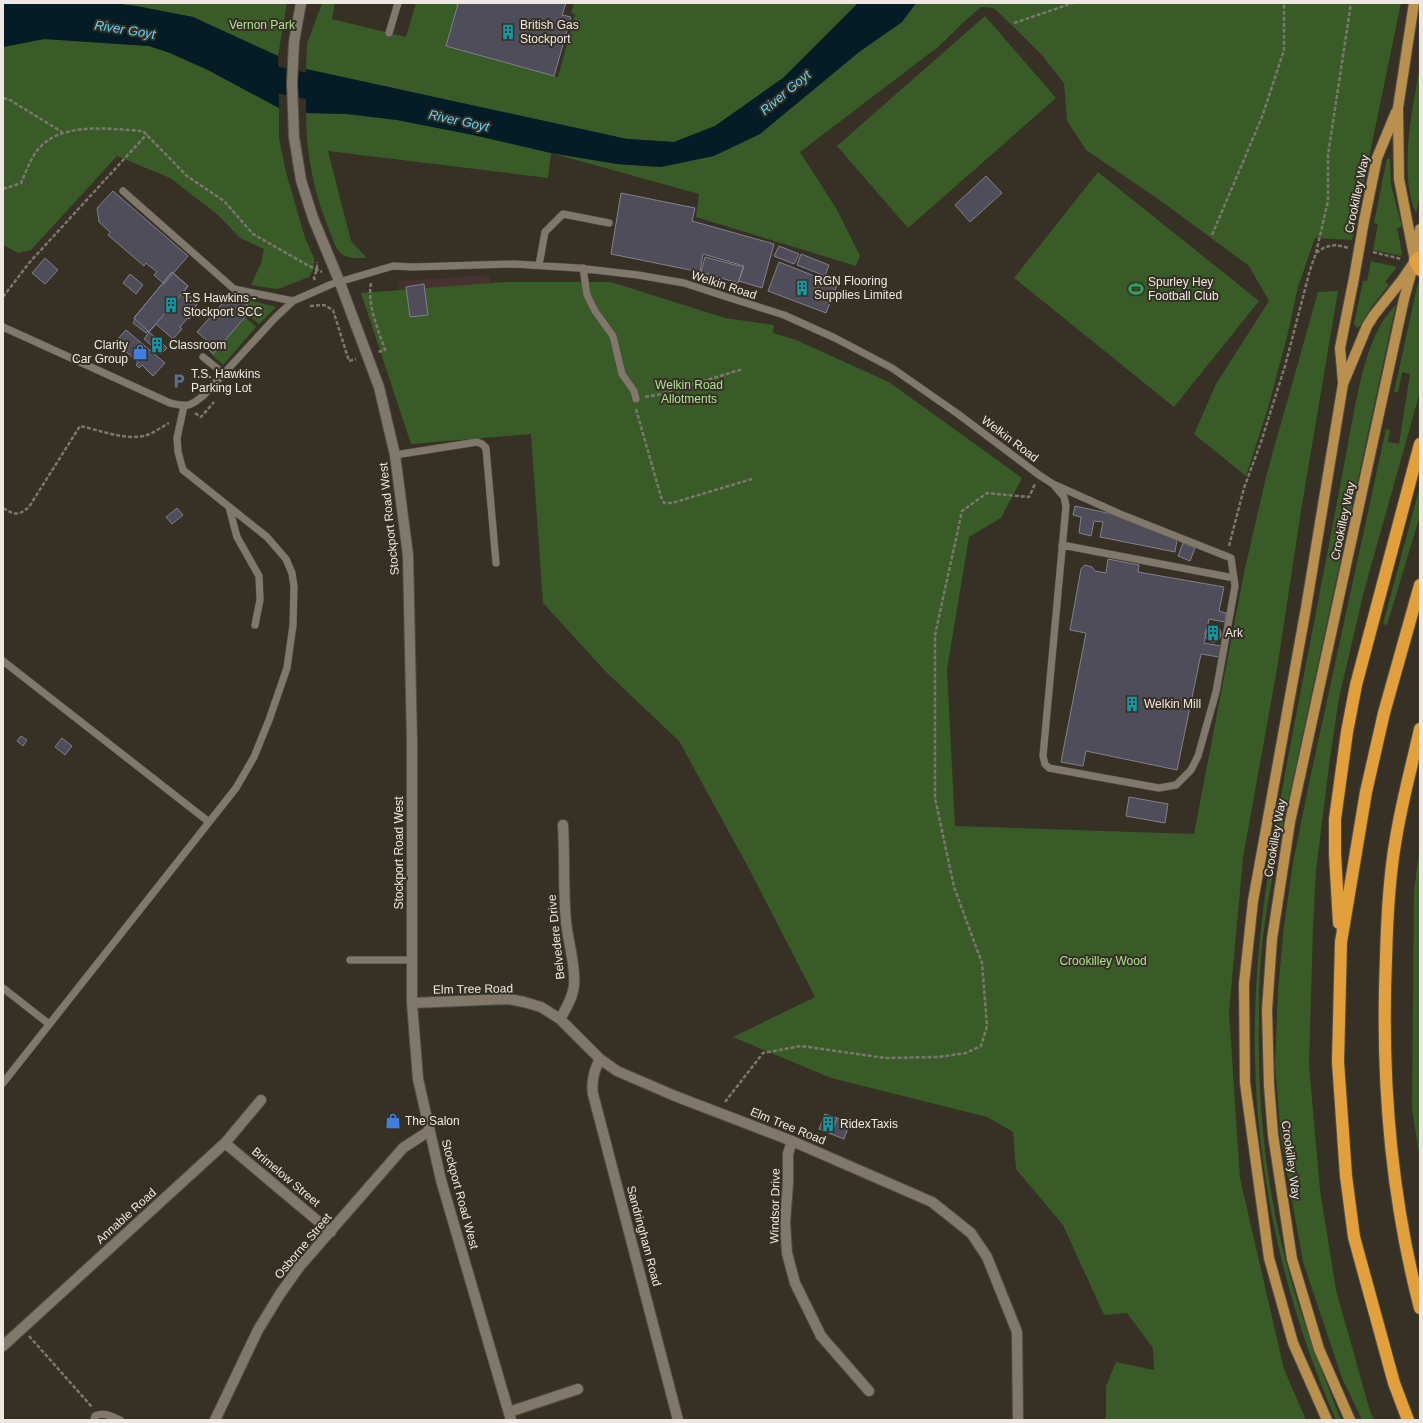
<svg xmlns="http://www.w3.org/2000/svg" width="1423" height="1423" viewBox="0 0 1423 1423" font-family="Helvetica,sans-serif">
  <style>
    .industrial { fill: #473231 }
    .green { fill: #385b28 }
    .water { fill: #031c25 }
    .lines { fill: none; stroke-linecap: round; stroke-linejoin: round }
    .river { stroke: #031c25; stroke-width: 26 }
    .building { fill: #4f4d59; stroke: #82808d }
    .service-casing { stroke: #534e45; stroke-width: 8 }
    .minor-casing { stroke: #534e45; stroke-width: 12 }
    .secondary-casing { stroke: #534e45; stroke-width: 12 }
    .primary-casing { stroke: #534e45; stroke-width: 12 }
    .motorway-casing { stroke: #534e45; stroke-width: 14 }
    .path { stroke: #7c776e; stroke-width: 2.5; stroke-dasharray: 4 2; stroke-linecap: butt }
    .service { stroke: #7f786b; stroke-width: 7 }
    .minor { stroke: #7f786b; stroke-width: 10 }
    .secondary { stroke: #7f786b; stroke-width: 10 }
    .primary { stroke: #ba904f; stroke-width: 10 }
    .motorway { stroke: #e1a03c; stroke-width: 12 }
    .primary-bridge-casing { stroke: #534e45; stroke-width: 12; stroke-linecap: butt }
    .primary-bridge { stroke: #ba904f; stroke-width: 10 }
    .labels { text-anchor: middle; stroke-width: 4; stroke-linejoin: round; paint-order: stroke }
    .park-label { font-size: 12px; fill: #abe293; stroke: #363025 }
    .poi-label { font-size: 12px; fill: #ede9e2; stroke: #363025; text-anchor: start }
    .street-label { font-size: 12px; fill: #ede9e2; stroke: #363025 }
    .water-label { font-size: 13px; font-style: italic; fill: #5fd4fe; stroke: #363025 }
  </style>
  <rect width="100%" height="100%" fill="#363025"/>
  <path class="industrial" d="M489,275L493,299L403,327L398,281Z"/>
  <path class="green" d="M111,3H287L278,56L193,17L136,6Z
    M322,3H335L332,19L406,37L416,3H452L458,4L446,46L558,77L575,14L571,13L574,3H858L783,78L715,126L674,142L627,139L306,69L307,44Z
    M916,3H1401L1352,240L1315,238L1298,287L1288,333L1268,408L1246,476L1194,434L1216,384L1269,301L1249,266L1161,201L1086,150L1067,121L1064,83L1041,54L994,8L981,7L967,19L938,47L800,152L836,208L860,256L856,266L696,217L699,194L551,153L548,178L328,151L351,241L367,258C360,258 350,259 343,255C336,251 333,240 330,232C314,194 306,154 306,113L347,114L397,120L471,134L551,153L617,164L661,167L760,134L859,52L902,22Z
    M985,16L1056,98L908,228L837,146Z
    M44,39L149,46L170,53L208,70L279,108V139L286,172L305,238L314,258V265L313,270L309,277L281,288L276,289L251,285L261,263L264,249L240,238L218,215L170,178L117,156L31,250L18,253L3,245V47Z
    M1420,66V194L1416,213C1398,175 1413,106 1420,66Z
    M1387,158L1390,159L1391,185L1402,227L1397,228L1402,252L1401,256L1373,250L1378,224L1374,223Z
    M1098,172L1259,301L1174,407L1014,278Z
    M1371,261L1397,267L1385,282L1389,285L1372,306L1360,326L1357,328L1354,324L1363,281H1367Z
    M504,282H611L725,318L774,325L773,333L796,340L889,382L1022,478L1001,518L969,537L947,669L955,826L1194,834L1245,568L1267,473L1318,292L1338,291L1301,511L1278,663L1243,858L1229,1012L1240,1178L1284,1369L1306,1420H1106V1386L1116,1362L1154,1370L1153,1348L1127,1313L1104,1315L1063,1225L1016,1169L1013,1132L987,1117L831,1078L733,1037L815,997L747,865L679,741L606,672L543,603L531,434L411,444L361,293Z
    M1418,282L1420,290V392L1364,591L1339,698L1329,766L1316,871L1313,928L1309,1065L1320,1190L1336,1290L1370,1411L1374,1420H1362L1342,1378L1303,1262L1281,1139L1275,1064L1278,990L1284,925L1293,863L1308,788L1386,429L1390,430L1388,442L1399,444L1410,374L1402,372L1398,392H1394Z
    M249,300L276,307L259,324L247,314L246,304Z
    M1396,304L1275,862C1271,887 1266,912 1263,937C1259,968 1259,999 1259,1030C1258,1107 1266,1183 1285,1258C1299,1313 1320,1367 1341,1420H1336C1287,1309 1257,1181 1255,1059C1252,951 1272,843 1292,736C1313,628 1334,520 1354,411C1360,382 1366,351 1381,324C1385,317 1391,311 1396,304Z
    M245,317L256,327L223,365L212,355Z
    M1420,486V515L1387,625L1383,624Z
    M1420,845V1160L1412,1109L1414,891Z"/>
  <path class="water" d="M3,3H111L136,6L193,17L278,56L279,108L208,70L170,53L149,46L44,39L3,47Z
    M858,3H916L902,22L859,52L760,134L714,156L661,167L617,164L551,153L473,135L397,120L347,114L306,113V69L627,139L674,142L715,126L783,78Z"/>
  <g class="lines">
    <path class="river" d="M245,67L278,80L340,93"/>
  </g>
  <path class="building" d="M452,3H566L562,15L571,17L554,76L446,46L458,4Z
    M986,176L1002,193L970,222L955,205Z
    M113,191L188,256L164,284L154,275L157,272L146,263L144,266L108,235L110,232L99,222L97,208Z
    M621,193L695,208L692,221L774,244L762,288L739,281L744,266L703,254L700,272L611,254Z
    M779,246L799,254L794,264L774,256Z
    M801,254L829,265L825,276L797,265Z
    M705,257L743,267L738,283L701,272Z
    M45,258L58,270L45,284L32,273Z
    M779,262L837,285L826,313L768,291Z
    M172,272L188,286L184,292L198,303L195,307L198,309L189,319L188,318L180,327L182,329L173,339L156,324L149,332L148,331L146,333L133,323L135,320L134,318Z
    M172,272L188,286L149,332L134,318Z
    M130,274L143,285L136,294L123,283Z
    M424,284L428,315L410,317L406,287Z
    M229,296L237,302L240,299L252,309L213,354L207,348L211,344L197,332Z
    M126,330L165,363L153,376L142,365L139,368L136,365L138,362L115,342Z
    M149,332L167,348L161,354L144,339Z
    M1075,506L1112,514L1177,540L1175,552L1100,537L1103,522L1094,521L1091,536L1079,533L1081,517L1073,515Z
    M177,508L183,515L172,524L166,517Z
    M1183,543L1195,548L1190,561L1178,556Z
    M1108,559L1139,565L1138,572L1224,587L1219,611L1226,613L1225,622L1209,619L1204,643L1221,646L1219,657L1201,654L1177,770L1086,751L1083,766L1061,762L1086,633L1070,630L1081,569L1085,565L1092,567L1095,571L1106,573Z
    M1205 634a8 8 0 1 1 16 0a8 8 0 1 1-16 0Z
    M21,736L27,740L23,746L17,741Z
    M62,738L72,746L65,755L55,747Z
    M1129,797L1168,804L1165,823L1126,816Z
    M825,1114L837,1118L831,1134L819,1129Z
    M837,1118L850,1123L844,1139L831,1134Z"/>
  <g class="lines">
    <g class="service-casing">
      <path id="service" d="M389,33L398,3
        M123,191L234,289L293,301
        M539,265L545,232L563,214L609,223
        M583,268L587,295L595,311L613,336L622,374L634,391L636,399
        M3,327L170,403C187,407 190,407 204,395L275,318L293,301L332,284L393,266L413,267L514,264L578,268L638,275L684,283L727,297L784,315L835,338L892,368L958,414L1039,475L1053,484L1120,514L1231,558L1235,586L1216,692L1198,756L1191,770L1176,785L1159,788L1049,768L1045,764L1043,756L1066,506L1064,497L1053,484
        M203,357L223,373
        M395,455L477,442L482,444L486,448L496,563
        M229,507L237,537L259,576L260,600L255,625
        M1062,545L1234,578
        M3,661L209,822
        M350,960H412
        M3,988L49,1024
        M3,1083L236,788L254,757L269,720L287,668L293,625L294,587L292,573L286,559L267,537L183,470L178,452L177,438L184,406
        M94,1420L95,1416C104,1412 111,1416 120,1420"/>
    </g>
    <g class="minor-casing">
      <path id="minor" d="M412,1003L508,999L524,1002L541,1007L560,1019L600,1059L617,1071L675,1096L792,1141L932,1202L971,1233L987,1257L1017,1332L1018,1420
        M560,1019C566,1009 573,997 574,985C576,967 568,941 566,922C563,890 565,857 563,825
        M600,1059C594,1070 591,1081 593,1094L678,1420
        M792,1141L788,1154V1183L785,1222L787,1253L795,1283L821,1336L869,1391
        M225,1143L331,1232
        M3,1346L225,1143L261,1100
        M509,1412L578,1389
        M215,1420L258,1330L280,1294L300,1266L403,1148L429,1131"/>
    </g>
    <g class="secondary-casing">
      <path id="secondary" d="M301,3L294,42L292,83L294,137L301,180L313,218L340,283L379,387L395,455L408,555L412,743V1003L418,1079L441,1180L511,1420"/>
    </g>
    <g class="primary-casing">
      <path id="primary" d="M1364,221L1377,158L1396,112
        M1416,253L1420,229
        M1343,382L1340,348L1354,278
        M1327,1420L1293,1343L1269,1258L1245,1083L1244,984L1253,901L1306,608L1343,384L1367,326L1374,315L1402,280L1415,261L1399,179L1398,108L1414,3
        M1350,1420L1319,1349L1292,1259L1273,1135L1269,1085L1267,1010L1272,939L1290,822L1404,299L1412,270"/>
    </g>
    <g class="motorway-casing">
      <path id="motorway" d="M1420,257L1415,261L1420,270
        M1420,729C1412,765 1402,801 1396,838C1389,877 1387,918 1386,958C1381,1076 1390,1193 1420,1308
        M1339,923L1335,854V819L1347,732L1356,685L1420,444
        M1408,1420L1394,1383L1354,1237L1346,1176L1338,1062L1341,942L1366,792L1384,713L1420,585"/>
    </g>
    <path class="path" d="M1014,23L1073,3
      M3,98L10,100L62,132
      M3,189L21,183C25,174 29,163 34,155C55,120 109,129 143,131L187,176L224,201L253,234L309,266L322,272
      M1212,235L1262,117L1284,50V3
      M1373,252L1401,259
      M1316,253L1328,201V155L1351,3
      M315,280L314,278L317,269V262
      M371,283C367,305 378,329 385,350L378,352
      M3,297L29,263L147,134
      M310,306L324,305L333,310L349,361L356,359
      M645,397L657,395L743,369
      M636,409L661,497L664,503H672L752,479
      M195,413L201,417L214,402
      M3,508C15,515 18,516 29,507L80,426C100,430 122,440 144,436C152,434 162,427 169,423
      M1229,546L1244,488L1261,442L1285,366L1310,270L1316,253L1325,247L1336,245L1349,248
      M725,1102L763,1053L801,1046L885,1058L938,1057L966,1053L981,1046L987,1026L982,963L954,887L935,798V635L962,511L987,493L1029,497L1035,484
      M29,1336L92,1407"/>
    <use href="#service" class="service"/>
    <use href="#minor" class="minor"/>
    <use href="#secondary" class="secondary"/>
    <use href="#primary" class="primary"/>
    <use href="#motorway" class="motorway"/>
    <g class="primary-bridge-casing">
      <path id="primary-bridge" d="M1354,278L1364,221"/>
    </g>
    <use href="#primary-bridge" class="primary-bridge"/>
  </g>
  <defs>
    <g id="building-bare" transform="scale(1.2)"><path d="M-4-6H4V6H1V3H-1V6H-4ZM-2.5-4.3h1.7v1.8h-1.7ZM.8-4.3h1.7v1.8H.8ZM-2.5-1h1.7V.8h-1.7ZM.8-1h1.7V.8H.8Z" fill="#0f9aa8" stroke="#363025" stroke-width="2.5" paint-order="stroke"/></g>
    <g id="stadium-bare" transform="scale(1.2)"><path d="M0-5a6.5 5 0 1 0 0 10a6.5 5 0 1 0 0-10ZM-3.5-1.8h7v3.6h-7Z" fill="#2e9e5b" stroke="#363025" stroke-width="2.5" paint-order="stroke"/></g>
    <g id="shop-bare" transform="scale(1.2)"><path d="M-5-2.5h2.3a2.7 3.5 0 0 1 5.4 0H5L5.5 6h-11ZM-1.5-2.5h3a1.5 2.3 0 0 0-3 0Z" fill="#3f7fe0" stroke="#363025" stroke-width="2.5" paint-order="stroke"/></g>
    <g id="parking-bare" transform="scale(1.2)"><path d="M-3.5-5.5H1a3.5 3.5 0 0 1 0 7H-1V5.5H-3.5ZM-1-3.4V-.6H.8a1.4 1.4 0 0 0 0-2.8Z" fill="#5c6f8a" stroke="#363025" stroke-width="2.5" paint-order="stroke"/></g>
  </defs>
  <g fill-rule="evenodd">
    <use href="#building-bare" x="508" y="32"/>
    <use href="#building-bare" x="802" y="288"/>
    <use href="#stadium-bare" x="1136" y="289"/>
    <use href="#building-bare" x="171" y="305"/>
    <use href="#building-bare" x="157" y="345"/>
    <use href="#shop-bare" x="140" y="352"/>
    <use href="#parking-bare" x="179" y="381"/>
    <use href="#building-bare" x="1213" y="633"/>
    <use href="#building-bare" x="1132" y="704"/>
    <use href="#shop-bare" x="393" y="1121"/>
    <use href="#building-bare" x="828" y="1124"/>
  </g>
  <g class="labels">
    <g class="park-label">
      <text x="262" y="29">Vernon Park</text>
      <text x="689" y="389">Welkin Road<tspan x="689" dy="14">Allotments</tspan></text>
      <text x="1103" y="965">Crookilley Wood</text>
    </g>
    <g class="poi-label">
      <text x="520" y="29">British Gas<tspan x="520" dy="14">Stockport</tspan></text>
      <text x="814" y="285">RGN Flooring<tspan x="814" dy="14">Supplies Limited</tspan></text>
      <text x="1148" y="286">Spurley Hey<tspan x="1148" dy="14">Football Club</tspan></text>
      <text x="183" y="302">T.S Hawkins -<tspan x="183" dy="14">Stockport SCC</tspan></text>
      <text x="128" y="349" text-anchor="end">Clarity<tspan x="128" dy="14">Car Group</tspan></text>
      <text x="169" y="349">Classroom</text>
      <text x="191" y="378">T.S. Hawkins<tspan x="191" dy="14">Parking Lot</tspan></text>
      <text x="1225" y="637">Ark</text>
      <text x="1144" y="708">Welkin Mill</text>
      <text x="405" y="1125">The Salon</text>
      <text x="840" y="1128">RidexTaxis</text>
    </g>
    <g class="street-label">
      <text transform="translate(1357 194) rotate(-78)" y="4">Crookilley Way</text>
      <text transform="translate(724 285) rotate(18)" y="4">Welkin Road</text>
      <text transform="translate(1010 439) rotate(37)" y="4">Welkin Road</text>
      <text transform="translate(389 519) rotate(-96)" y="4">Stockport Road West</text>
      <text transform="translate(1343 521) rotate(-78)" y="4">Crookilley Way</text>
      <text transform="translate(1275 838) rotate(-80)" y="4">Crookilley Way</text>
      <text transform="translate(399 853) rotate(-90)" y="4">Stockport Road West</text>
      <text transform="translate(556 937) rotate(-96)" y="4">Belvedere Drive</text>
      <text transform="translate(473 989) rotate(-1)" y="4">Elm Tree Road</text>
      <text transform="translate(788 1126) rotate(22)" y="4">Elm Tree Road</text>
      <text transform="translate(1291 1160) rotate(82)" y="4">Crookilley Way</text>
      <text transform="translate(286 1177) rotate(40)" y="4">Brimelow Street</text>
      <text transform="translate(460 1194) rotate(75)" y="4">Stockport Road West</text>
      <text transform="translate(775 1206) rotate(-89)" y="4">Windsor Drive</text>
      <text transform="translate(126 1216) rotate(-42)" y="4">Annable Road</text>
      <text transform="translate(644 1236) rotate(75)" y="4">Sandringham Road</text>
      <text transform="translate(303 1246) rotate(-50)" y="4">Osborne Street</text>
    </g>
    <g class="water-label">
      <text transform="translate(125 29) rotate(9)" y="5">River Goyt</text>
      <text transform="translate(785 92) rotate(-40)" y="5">River Goyt</text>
      <text transform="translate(459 120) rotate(12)" y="5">River Goyt</text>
    </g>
  </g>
  <rect width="1423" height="1423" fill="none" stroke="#ede9e2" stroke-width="8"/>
</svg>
